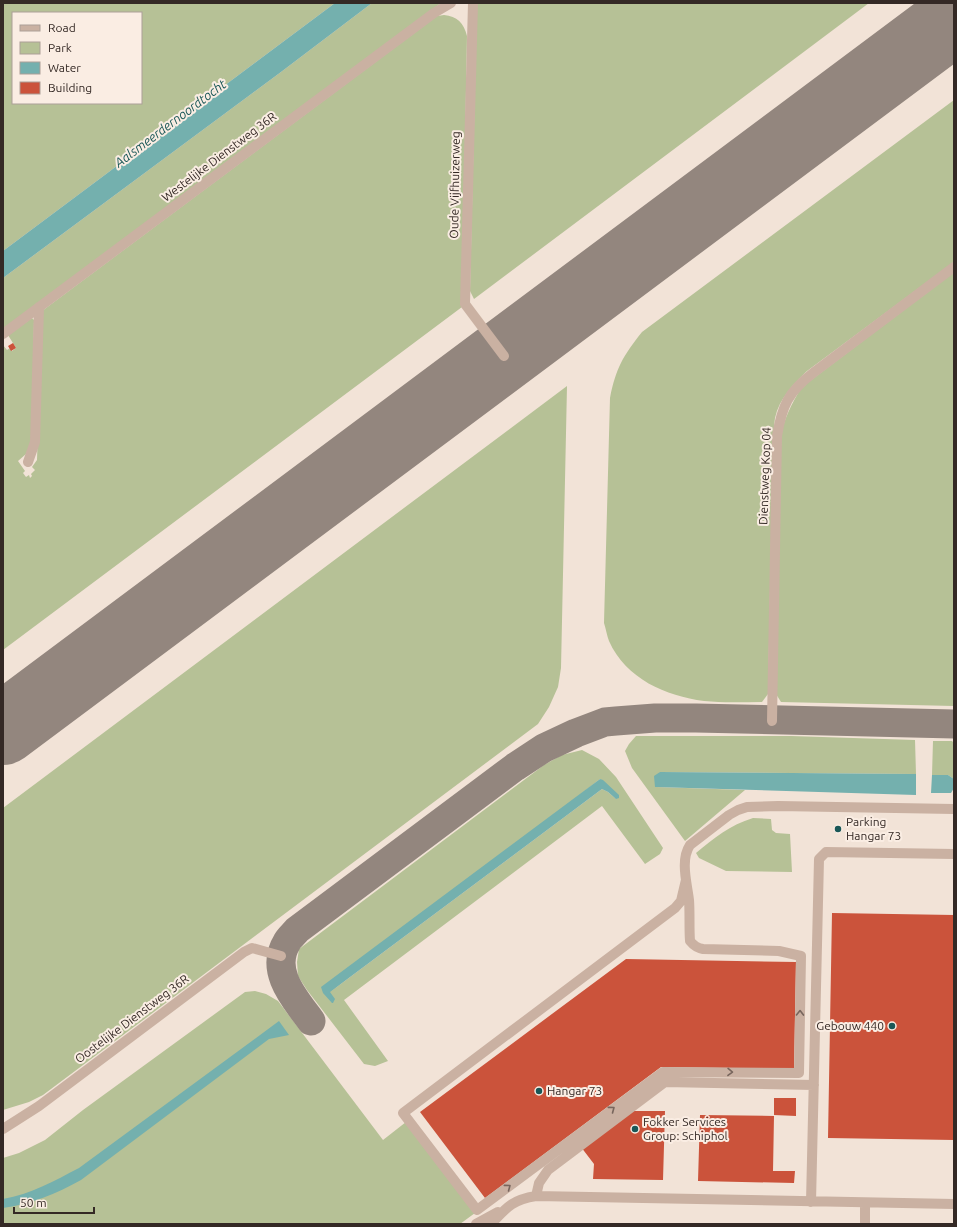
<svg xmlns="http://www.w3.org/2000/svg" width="957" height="1227" viewBox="0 0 957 1227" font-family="Ubuntu,sans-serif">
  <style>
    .green { fill: #b6c196; fill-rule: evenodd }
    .water { fill: #74b0ae }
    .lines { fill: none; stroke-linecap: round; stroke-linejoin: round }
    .taxiway { stroke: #93867e; stroke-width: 29 }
    .runway { stroke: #93867e; stroke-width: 72 }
    .building { fill: #cb533b }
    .minor { stroke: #cab1a2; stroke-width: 10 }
    .oneway { stroke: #78665d }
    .poi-dot { fill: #195757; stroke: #faede3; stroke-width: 1.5 }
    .labels { text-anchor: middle; stroke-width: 4; stroke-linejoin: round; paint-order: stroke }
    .street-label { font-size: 12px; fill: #342925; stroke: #faede3 }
    .poi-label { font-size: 12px; fill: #342925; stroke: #faede3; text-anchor: start }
    .water-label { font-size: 13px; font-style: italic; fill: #195757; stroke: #faede3 }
  </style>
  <rect width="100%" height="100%" fill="#f2e3d7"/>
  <path class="green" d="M3,3H335L3,251ZM13,13H141V103H13Z
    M372,3H441L3,329V278L281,72Z
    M477,3H869L474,299L470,291Z
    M444,15C457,16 464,23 467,36L462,307L3,650V345L7,350L10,348L12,351L16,348L8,335L32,318L34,320L32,440L26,454L18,461L25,471L23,473L26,477L29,475L30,478L32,476L31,474L35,470L32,467L37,460L42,311L437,16Z
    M954,100V262L807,371C794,383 779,399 775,418C774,424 774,431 773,437L768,694L762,702C743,702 723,703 704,701C666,696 626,679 609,641C607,636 606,629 604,623L610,398C616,368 623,356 642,332Z
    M954,272V706L781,702L776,694L780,439C784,419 791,404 802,387Z
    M567,386L561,668L558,687L549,707L538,724L43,1095L29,1102L3,1110V808Z
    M636,736H791L915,740L916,774L660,772L656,787L745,790L685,841L632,768L625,751L629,744Z
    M933,741H952L954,743V779L948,775H932Z
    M582,750L599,759L616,777L663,848L660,854L645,864L602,806L344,1000L388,1061L375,1066L364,1064L307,990L298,976L297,962L299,949L544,765L562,755ZM600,779L616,799L608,792L602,789L330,992Z
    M753,818L771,819L772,830L776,833L790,834L792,872L726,871L699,858L696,853C714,838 730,825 753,818Z
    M255,991L266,994L278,1001L383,1140L406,1122L475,1213L460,1224H3V1158L19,1153L45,1140L83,1110L245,992Z"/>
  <path class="water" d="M335,3H372L281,72L3,278V251Z
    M660,772L916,774V795L655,787L654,776Z
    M932,775H948L954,779V788L951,793H931Z
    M600,779L603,780L619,795V798L616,799L608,792L602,789L330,992L335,999L333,1003H332L323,993L321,987Z
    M279,1021L289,1035L269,1039L81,1180C56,1194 31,1204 3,1208V1199C31,1194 54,1181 79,1168Z"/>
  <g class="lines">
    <path class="taxiway" d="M311,1021C295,999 269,971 287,942C289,938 294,934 297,930L515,767L544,748L576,733L605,722L616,721L655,718H696L954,724"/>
    <path class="runway" d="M3,729L954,19"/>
  </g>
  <path class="building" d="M13,343L16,348L11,351L8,346Z
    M832,913L954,915V1140L828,1138Z
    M626,959L796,962L794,1069L661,1067L485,1198L420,1112Z
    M774,1098H796V1116L774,1115Z
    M630,1111H665L663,1180L593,1179L594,1164L581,1147Z
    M700,1115L774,1116L773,1171H795L794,1183L698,1181Z"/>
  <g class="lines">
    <path class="minor" d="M473,3L465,304L504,356
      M3,334L434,13L451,3
      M28,462L35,442L39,307
      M772,721L777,436C782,406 788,392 813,373L954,267
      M686,880L681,901L675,908L403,1113L477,1210L663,1072L799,1073L801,956L779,951L703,949C697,948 694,946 690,941C689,927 690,913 689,900C687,883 680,860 690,845L729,815L738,810L747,807L778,806L954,809
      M3,1129L39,1106L244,952L252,948L281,956
      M536,1196L539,1183L548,1170L665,1082L814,1085
      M811,1202L819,859L826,852L954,854
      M476,1224L498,1212
      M491,1224C507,1207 512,1200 536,1196L954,1204
      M865,1224V1203"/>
  </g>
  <defs><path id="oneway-chevron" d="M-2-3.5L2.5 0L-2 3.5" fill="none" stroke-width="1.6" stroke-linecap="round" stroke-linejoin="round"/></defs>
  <g class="oneway">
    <use href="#oneway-chevron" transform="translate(800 1013) rotate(-89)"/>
    <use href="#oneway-chevron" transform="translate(730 1072) rotate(1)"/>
    <use href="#oneway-chevron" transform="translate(612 1109) rotate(-37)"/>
    <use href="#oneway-chevron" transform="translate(508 1187) rotate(-37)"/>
  </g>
  <g class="poi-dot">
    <circle cx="838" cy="829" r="4"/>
    <circle cx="892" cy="1026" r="4"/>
    <circle cx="539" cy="1091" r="4"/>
    <circle cx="635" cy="1129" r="4"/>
  </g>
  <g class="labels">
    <g class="street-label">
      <text transform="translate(219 157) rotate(-37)" y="4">Westelijke Dienstweg 36R</text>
      <text transform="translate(455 185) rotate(-89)" y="4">Oude Vijfhuizerweg</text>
      <text transform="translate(765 476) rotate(-88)" y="4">Dienstweg Kop 04</text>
      <text transform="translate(132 1019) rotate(-37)" y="4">Oostelijke Dienstweg 36R</text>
    </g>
    <g class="poi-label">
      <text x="846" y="826">Parking<tspan x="846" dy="14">Hangar 73</tspan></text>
      <text x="884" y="1030" text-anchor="end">Gebouw 440</text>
      <text x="547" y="1095">Hangar 73</text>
      <text x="643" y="1126">Fokker Services<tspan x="643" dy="14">Group: Schiphol</tspan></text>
    </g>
    <g class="water-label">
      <text transform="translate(170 123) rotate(-37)" y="5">Aalsmeerdernoordtocht</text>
    </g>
  </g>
  <rect width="957" height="1227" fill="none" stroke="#342925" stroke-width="8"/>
  <rect x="12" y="12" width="130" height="92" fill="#faede3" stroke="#ab9f97"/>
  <rect x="20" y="25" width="20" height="6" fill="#cab1a2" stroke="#ab9f97"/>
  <text x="48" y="32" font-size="12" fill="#342925">Road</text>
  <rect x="20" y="42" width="20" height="12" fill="#b6c196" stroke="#ab9f97"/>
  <text x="48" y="52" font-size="12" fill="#342925">Park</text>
  <rect x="20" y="62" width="20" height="12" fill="#74b0ae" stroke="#ab9f97"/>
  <text x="48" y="72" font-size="12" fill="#342925">Water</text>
  <rect x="20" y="82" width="20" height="12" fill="#cb533b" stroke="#ab9f97"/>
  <text x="48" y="92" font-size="12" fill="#342925">Building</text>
  <path d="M14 1207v6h80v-6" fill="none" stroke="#342925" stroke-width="2"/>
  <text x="20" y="1207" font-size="12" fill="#342925" stroke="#faede3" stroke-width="3" paint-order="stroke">50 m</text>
</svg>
